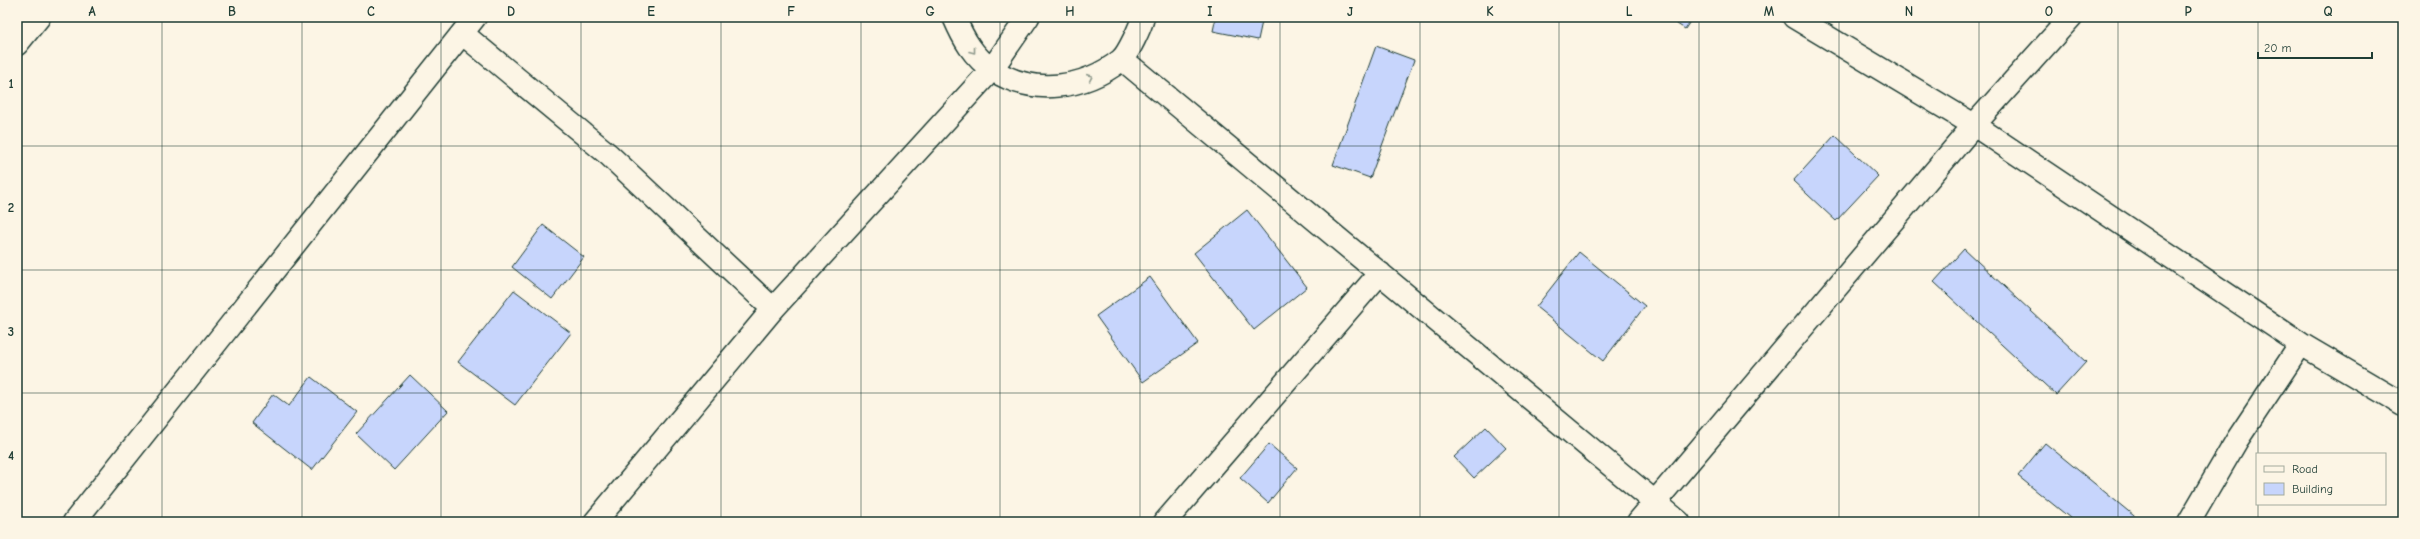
<svg xmlns="http://www.w3.org/2000/svg" width="2420" height="539" viewBox="0 0 2420 539" font-family="'Comic Neue',sans-serif">
  <style>
    .building { fill: #c7d5fc; stroke: #1f3d34 }
    .lines { fill: none; stroke-linecap: round; stroke-linejoin: round }
    .street-casing { stroke: #1f3d34; stroke-width: 25 }
    .secondary-casing { stroke: #1f3d34; stroke-width: 25 }
    .street { stroke: #fcf5e5; stroke-width: 22 }
    .secondary { stroke: #fcf5e5; stroke-width: 22 }
    .oneway { stroke: #8e998c }
    .grid { fill: none; stroke: #1f3d34; stroke-width: 1; stroke-opacity: 0.55 }
    .neatline { fill: none; stroke: #1f3d34; stroke-width: 1.5 }
    .grid-label { font-size: 13px; text-anchor: middle; font-weight: bold; fill: #1f3d34 }
  </style>
  <rect width="100%" height="100%" fill="#fcf5e5"/>
  <filter id="ink" filterUnits="userSpaceOnUse"><feTurbulence type="fractalNoise" baseFrequency=".025" numOctaves="2"/><feDisplacementMap in="SourceGraphic" scale="8" xChannelSelector="R" yChannelSelector="G"/><feConvolveMatrix kernelMatrix="1 2 1 2 8 2 1 2 1" color-interpolation-filters="sRGB"/></filter>
  <g filter="url(#ink)">
    <path class="building" d="M1216,17H1263L1258,40L1213,31Z
      M1666,17H1693L1685,29Z
      M1376,46L1414,60L1370,178L1333,165Z
      M1835,135L1878,176L1836,221L1793,181Z
      M1247,210L1307,287L1254,330L1194,253Z
      M543,225L584,257L552,299L512,267Z
      M1964,249L2086,362L2056,395L1934,282Z
      M1579,252L1645,306L1603,361L1536,307Z
      M1150,277L1198,343L1143,382L1096,316Z
      M514,290L571,333L515,405L458,362Z
      M410,375L448,411L394,470L356,434Z
      M311,377L357,412L312,470L252,423L273,394L289,406Z
      M1486,427L1506,448L1474,478L1454,457Z
      M2045,443L2139,520L2137,522H2075L2018,476Z
      M1269,444L1297,468L1268,503L1240,478Z"/>
    <g class="lines">
      <g class="street-casing">
        <path id="street" d="M1794,17L1974,125L2301,344L2403,404
          M463,34L609,155L773,309
          M17,44L39,17
          M1122,59L1679,522
          M74,522L475,17
          M1165,522L1380,273
          M1638,522L1974,125L2071,17
          M2189,522L2237,440L2301,344"/>
      </g>
      <g class="secondary-casing">
        <path id="secondary" d="M954,17C963,38 973,57 993,70C1033,96 1084,89 1121,60C1128,54 1141,26 1143,17
          M595,522L773,309L992,69L1028,17"/>
      </g>
      <use href="#street" class="street"/>
      <use href="#secondary" class="secondary"/>
    </g>
    <defs><path id="oneway-chevron" d="M-2-3.5L2.5 0L-2 3.5" fill="none" stroke-width="1.6" stroke-linecap="round" stroke-linejoin="round"/></defs>
    <g class="oneway">
      <use href="#oneway-chevron" transform="translate(973 51) rotate(52)"/>
      <use href="#oneway-chevron" transform="translate(1090 77) rotate(-24)"/>
    </g>
  </g>
  <path class="grid" d="M162,17V522M302,17V522M441,17V522M581,17V522M721,17V522M861,17V522M1000,17V522M1140,17V522M1280,17V522M1420,17V522M1559,17V522M1699,17V522M1839,17V522M1979,17V522M2118,17V522M2258,17V454M17,146H2403M17,270H2403M17,393H2403M2258,504V522"/>
  <rect width="2420" height="539" fill="none" stroke="#fcf5e5" stroke-width="44"/>
  <rect x="2256" y="453" width="130" height="52" fill="#fcf5e5" stroke="#a4ab9e"/>
  <rect x="2264" y="466" width="20" height="6" fill="#fcf5e5" stroke="#a4ab9e"/>
  <text x="2292" y="473" font-size="12" fill="#1f3d34">Road</text>
  <rect x="2264" y="483" width="20" height="12" fill="#c7d5fc" stroke="#a4ab9e"/>
  <text x="2292" y="493" font-size="12" fill="#1f3d34">Building</text>
  <path d="M2258 52v6h114v-6" fill="none" stroke="#1f3d34" stroke-width="2"/>
  <text x="2264" y="52" font-size="12" fill="#1f3d34" stroke="#fcf5e5" stroke-width="3" paint-order="stroke">20 m</text>
  <rect x="22" y="22" width="2376" height="495" class="neatline"/>
  <g class="grid-label">
    <text x="92" y="16">A</text>
    <text x="232" y="16">B</text>
    <text x="371" y="16">C</text>
    <text x="511" y="16">D</text>
    <text x="651" y="16">E</text>
    <text x="791" y="16">F</text>
    <text x="930" y="16">G</text>
    <text x="1070" y="16">H</text>
    <text x="1210" y="16">I</text>
    <text x="1350" y="16">J</text>
    <text x="1490" y="16">K</text>
    <text x="1629" y="16">L</text>
    <text x="1769" y="16">M</text>
    <text x="1909" y="16">N</text>
    <text x="2049" y="16">O</text>
    <text x="2188" y="16">P</text>
    <text x="2328" y="16">Q</text>
    <text x="11" y="88">1</text>
    <text x="11" y="212">2</text>
    <text x="11" y="336">3</text>
    <text x="11" y="460">4</text>
  </g>
</svg>
